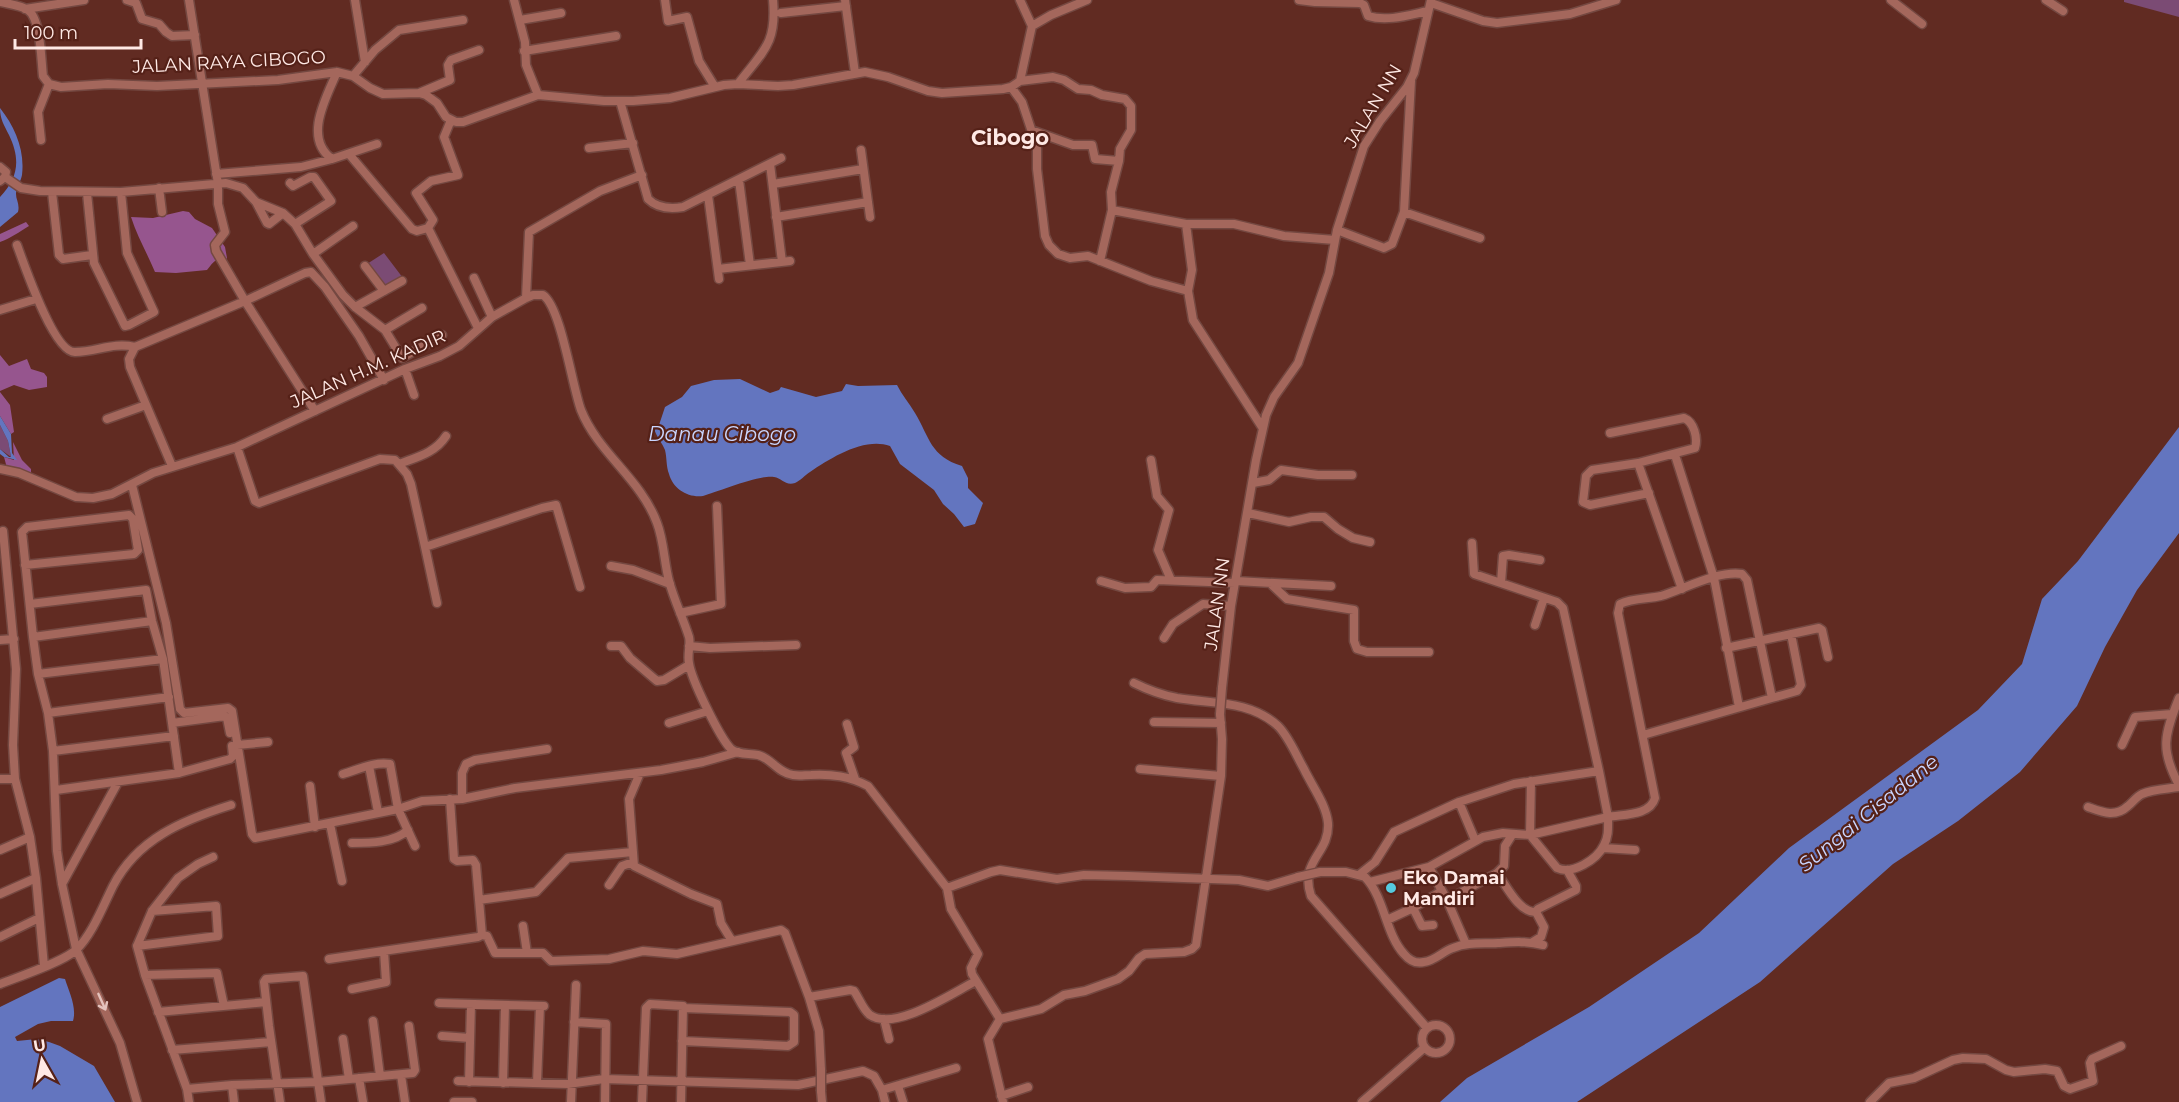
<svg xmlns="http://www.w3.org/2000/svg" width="2179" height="1102" viewBox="0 0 2179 1102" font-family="Montserrat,sans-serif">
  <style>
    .green { fill: #7b4b74 }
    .forest { fill: #96558e }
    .water { fill: #6375bf }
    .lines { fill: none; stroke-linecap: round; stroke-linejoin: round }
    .minor-casing { stroke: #744841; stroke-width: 11 }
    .minor { stroke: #a4675c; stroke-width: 8 }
    .minor-bridge-casing { stroke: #744841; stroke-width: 11; stroke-linecap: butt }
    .minor-bridge { stroke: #a4675c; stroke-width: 8 }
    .oneway { stroke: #e4c2bc }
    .poi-dot { fill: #55cadf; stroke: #552118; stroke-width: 2 }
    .labels { text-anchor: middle; stroke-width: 4.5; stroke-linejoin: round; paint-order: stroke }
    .street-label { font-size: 18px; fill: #ffe9e5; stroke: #552118 }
    .poi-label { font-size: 18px; font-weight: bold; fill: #ffe9e5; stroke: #552118; text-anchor: start }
    .water-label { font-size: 20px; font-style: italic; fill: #cad6ff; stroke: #552118 }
    .quarter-label { font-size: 21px; font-weight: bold; fill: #ffe9e5; stroke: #552118 }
  </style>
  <rect width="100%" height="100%" fill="#612b22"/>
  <path class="green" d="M2124,0H2179V17L2124,2Z
    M384,253L403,278L385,287L367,264Z
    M0,425L8,441L11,457L0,449Z"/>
  <path class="forest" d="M183,211L189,212L195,219L212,228L225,247L227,258L225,261C214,258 214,262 207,270L176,273L155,272C147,253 137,236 131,217L153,218Z
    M26,222L29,226C19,232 11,238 0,242V234Z
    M0,355L9,366L27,359L31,369L44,373L47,377V387L29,390L14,385L0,391Z
    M0,392L10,405L14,432L11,434L0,416Z
    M13,442L22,460L31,469V475L7,468L4,457L14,460Z"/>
  <path class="water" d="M0,108C15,127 25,150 22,175C21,181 16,188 16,194C16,200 20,204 18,212L0,227V197C18,178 21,160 9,135C4,125 0,119 0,108Z
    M740,379L770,393L779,390L781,387L816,397L842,391L846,384L858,386L897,385C902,395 909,403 915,413C930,438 930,456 962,466L968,478V488L983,503L975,524L964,527L954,514L943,504L934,490L900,464L890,446C864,437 831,458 810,472C805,475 800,481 795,483C785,486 782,478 774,477C761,474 717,492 703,496C688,498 673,489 669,474C666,466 667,458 665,450C662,442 656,437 654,428L659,425L665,407L682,397L691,386L714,380Z
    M0,416L11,434L12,453L17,460L4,457L0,454V449L9,457H11L8,441L0,425Z
    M2179,427V533L2137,590L2105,647L2077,706L2020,772L1958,821L1893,864L1760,982L1577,1102H1440L1467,1078L1589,1007L1699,933L1789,848L1978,710L2022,664L2042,599L2078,561Z
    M59,978L65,979C69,992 77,1007 73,1021H51L38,1024L15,1037L17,1041L37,1039L49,1042L60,1046L94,1066L115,1102H0V1007Z"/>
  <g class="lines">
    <g class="minor-casing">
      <path id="minor" d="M127,0L136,3L142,19L159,24L166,32L172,36L195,35
        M189,0L218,184V204L225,232L215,245L216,251L245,301L315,411
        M355,0L365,62
        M514,0L525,42L526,65L538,95
        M665,0L668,21L687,17L699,61L715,87
        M845,0L855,73
        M1020,0L1032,26
        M1299,0L1315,2L1360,3L1364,5L1368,16C1387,22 1409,15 1428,11
        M1891,0L1922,24
        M2046,0L2063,11
        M0,2C9,4 20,5 28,10C41,19 41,60 43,76L49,84L61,87L108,84L157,86L278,80L337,72L353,76L370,88L383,94L419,93L426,95L437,103L446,117L456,122H463L538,95L604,101H633L670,98L724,85L738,84L778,86L793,85L865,72L888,77L928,91L942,93L1003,89L1011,87L1020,81L1032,26L1051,15L1087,0
        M1431,3L1483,21L1497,23L1570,14L1616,0
        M25,9L84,0
        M781,13L846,6
        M520,20L561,13
        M524,51L616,36
        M337,72C326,98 303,138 332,159L377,144
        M353,76L375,50L399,30L463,20
        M1020,81L1053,77L1064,80L1078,89L1091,90L1102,95L1125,99L1131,106V130L1120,149L1119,161L1111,192L1112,210L1186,224L1192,270L1188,291L1193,320L1262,427
        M738,84C763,51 777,44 773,0
        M1011,87L1022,102L1037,147V169L1045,236L1049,245L1058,254L1070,258L1088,256L1151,281L1188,291
        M419,93L450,80L448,65L451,60L479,50
        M620,101L648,199C658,209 671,209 683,207L781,158
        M1031,130L1073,145H1092L1095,159L1119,161
        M41,140L38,112L49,84
        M589,148L633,143
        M861,150L870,217
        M349,154L412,229L417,231L428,228L478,328
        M770,164L782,262
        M0,167L6,172L5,177L0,181
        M216,174L301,167L332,159
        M5,177L21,188L40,191L121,192L226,183L243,188L256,202L283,213L295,224L313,254L343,295L355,307L385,330L402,358L442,335
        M739,180L750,265
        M290,183L293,186L310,177H314L331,201L295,224
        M773,184L863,169
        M159,188L162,212
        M52,192L59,255L63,259L92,255
        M87,193L94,263L125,326L129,325L154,312L127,253L121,192
        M708,195L719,279
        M256,202L267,223L269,224L283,213
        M1404,212L1411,81
        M776,217L868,202
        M1186,224H1234L1284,236L1335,240
        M428,228L433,220L416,193L431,181L458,175L444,137L451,120
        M1337,230L1384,248L1392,244L1404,212L1480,238
        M17,245C24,264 54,353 75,352C97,352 112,342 135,347
        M313,254L353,226
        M1100,261L1112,210
        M365,266L384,291
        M718,269L790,261
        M474,278L492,317
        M526,298L529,232L600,191L642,175
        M355,307L402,281
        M0,310L36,299
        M385,330L422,308
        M405,369L414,395
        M107,419L146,405
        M1610,433L1684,418C1694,422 1698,438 1695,448L1638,463L1592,470L1586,476L1583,502L1590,505L1649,493
        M237,447L255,501L259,503L380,459L395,460L407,474L411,484L425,547L542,508L556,505L580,587
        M1675,455L1714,578L1739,707
        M1151,460L1157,496L1169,510L1158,550L1171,580
        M1638,463L1682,589
        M399,464C417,457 435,453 446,436
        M172,466L130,367L129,359L135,347L245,301L305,273L311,272L325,287L359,336L384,380
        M0,469L19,473L76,497L93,498L112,494L153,473L237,447L405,369L440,356L459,346L492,317L526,298L533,295H543C561,307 572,386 581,410C598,453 641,479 657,523C664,541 664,562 669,581C674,600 683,618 689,637C691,645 687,654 689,663C691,679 720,738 731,749C738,755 749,753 758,755C771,758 778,773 793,775C799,776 805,775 811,775C832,774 849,776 868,786L947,888L991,872L1000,870L1057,879L1084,875L1128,876L1239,880L1268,886L1298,877
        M1253,483L1269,480L1281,470L1318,475H1352
        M132,485L166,623L180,709L184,713L228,708L232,711L252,834L255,838L398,809L422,801L462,799L515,788L661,770L703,762L738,752
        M1248,513L1289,522L1311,517H1324L1338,529L1353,538L1370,542
        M3,531L16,669L13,745L15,779L30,837L36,878L44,966
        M425,547L437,603
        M25,565L134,554L138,550L133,519L129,515L27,527L22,532L33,637L38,674L48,713L53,751L57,851L62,884L76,949L120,1043L137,1102
        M611,566L633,570L670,584
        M1101,581L1125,588L1151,587L1157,580L1235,583
        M1236,581L1331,586
        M1501,583L1503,556L1509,555L1540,560
        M1272,585L1287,599L1354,610V641L1357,649L1367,652H1429
        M30,604L146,590L152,621L163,659L179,773
        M680,613L721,604L717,506
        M1535,625L1544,598
        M33,637L152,621
        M1164,638L1173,624L1203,604L1231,606
        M0,640L14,639
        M611,646H621L630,658L657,681L664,680L689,665
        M689,646L710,648L796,645
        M1726,648L1819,628L1822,630L1828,657
        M38,674L163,659
        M1134,683C1148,690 1162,695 1177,698C1212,704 1250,700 1278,726C1289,737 1296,755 1304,769C1312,786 1326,804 1328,823C1330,854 1299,860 1311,896L1427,1028
        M1222,688L1231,606L1256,460L1266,415L1274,397L1298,363L1329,273L1337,230L1364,146L1380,121L1407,87L1414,73L1431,0
        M2179,698C2164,735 2160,750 2179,785
        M48,713L169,697
        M1154,722L1221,723
        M172,723L225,716L227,718L230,733
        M669,723L708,711
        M847,724L854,747L846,753L855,779
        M1643,735L1772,698
        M237,745L268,742
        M2122,745L2135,717L2172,714
        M53,751L174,736
        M369,766L378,812
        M1140,769L1221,776
        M640,773L629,799L634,866L691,894L717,904L721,923L732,941
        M343,774C357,770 375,761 390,764L398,809L415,846
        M0,779H15
        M1531,781L1530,835L1557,868C1572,875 1597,860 1604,845C1609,836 1608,827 1608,817C1623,814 1650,816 1655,798L1618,613L1620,604C1632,598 1648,599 1661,596C1684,589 1719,570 1742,574L1747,580L1772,698L1797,691L1801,685L1791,634
        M310,786L315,827
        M56,790L179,773L230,759L233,756L232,746
        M462,799V773L466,764L475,760L547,749
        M1459,802L1475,840
        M2088,807C2102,812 2115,818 2128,806C2133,802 2136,797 2142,794C2153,789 2167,789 2179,787
        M330,824L342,881
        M352,843C370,843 394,843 408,830
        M1603,848L1635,850
        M0,850L30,837
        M1429,867L1447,900L1466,944
        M1320,872H1346L1365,877C1385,898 1385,933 1404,954C1409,960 1416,964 1424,962C1435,961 1443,951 1453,948C1468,942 1482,944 1498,943C1514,942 1527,941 1543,945
        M1497,873C1506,885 1519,913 1536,912
        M1360,874L1375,862L1394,832L1459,802L1514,784L1599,771L1563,608L1557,602L1474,574L1472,543
        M1370,882L1429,867L1483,837L1503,833L1530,835L1608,817L1599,771
        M62,884L118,782
        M609,885L622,866L633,862
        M947,888L951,909L978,954L971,968L972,974L1000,1019
        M0,894L36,878
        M479,900L536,892L568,858L633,852
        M1447,900L1497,873L1504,866L1505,846L1512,835
        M1413,908L1422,926L1433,925
        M1387,920L1413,908L1442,891
        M523,926L527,953
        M482,935L487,936L495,953H543L551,961L609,959L643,951L677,954L781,930L785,933L809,997L850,990L854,991C859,998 863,1010 870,1015C895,1032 952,993 976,981
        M0,937L39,918
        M1533,942L1541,937L1544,927L1536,912L1538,909L1576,890V886L1567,870
        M137,946L218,936L216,906L152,911
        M329,959L478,937L482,935L476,865L473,860L457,861L454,859L450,799
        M145,975L217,973L224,1006
        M0,984C18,977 63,962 76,950C92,935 103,906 113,886C137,839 183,820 231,805
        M352,989L386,982L384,951
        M809,997L819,1031L821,1070
        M439,1003L544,1006
        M158,1012L266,1002
        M884,1019L889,1039
        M373,1021L380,1076
        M574,1022L606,1024L605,1102
        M1422 1039a14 14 0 1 1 28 0a14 14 0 1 1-28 0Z
        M442,1036L470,1038
        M343,1039L349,1079
        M682,1041L788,1046L794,1042V1015L790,1012L683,1008
        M172,1050L271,1042
        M401,1075L405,1102
        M359,1078L363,1102
        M458,1081L568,1084L604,1079L798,1085L863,1071L874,1076L882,1090L885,1102
        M469,1082L471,1004
        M503,1083L505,1005
        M537,1083L540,1006
        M232,1085L318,1082L413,1073L415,1070L409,1026
        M898,1086L903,1102
        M187,1089L232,1085L234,1102
        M882,1090L956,1068
        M821,1091L822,1102
        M1001,1096L1028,1087
        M189,1102L187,1089L145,975L137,946L152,911L178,878L198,864L213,857
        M280,1102L269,1026L264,982L266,979L303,976L321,1102
        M454,1102H472
        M571,1102L576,985
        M642,1102L646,1008L650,1004L683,1006V1008L681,1102
        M1003,1102L988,1039L1000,1019L1041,1009L1064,995L1085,991L1118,979L1129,971L1139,958L1145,954L1184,952L1192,949L1196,945L1221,776L1222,739L1220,714
        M1362,1102L1424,1048
        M1870,1102L1889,1083L1914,1078L1953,1060L1963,1058L1986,1059L2006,1070L2014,1072L2045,1069L2057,1071L2064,1086L2070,1089L2093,1081L2090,1063L2092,1059L2121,1046"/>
    </g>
    <use href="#minor" class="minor"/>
    <g class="minor-bridge-casing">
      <path id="minor-bridge" d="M1220,714L1222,688
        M1298,877L1320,872
        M821,1091V1070"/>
    </g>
    <use href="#minor-bridge" class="minor-bridge"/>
  </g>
  <defs><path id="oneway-shaft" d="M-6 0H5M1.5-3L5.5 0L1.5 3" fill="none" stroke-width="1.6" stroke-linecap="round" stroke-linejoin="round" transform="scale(1.5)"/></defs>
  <use class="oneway" href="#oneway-shaft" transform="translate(102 1002) rotate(66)"/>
  <circle class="poi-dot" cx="1391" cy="888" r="6"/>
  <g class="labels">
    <g class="street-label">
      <text transform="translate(229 62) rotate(-3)" y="6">JALAN RAYA CIBOGO</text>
      <text transform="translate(1373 106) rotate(-59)" y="6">JALAN NN</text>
      <text transform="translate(368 369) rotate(-24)" y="6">JALAN H.M. KADIR</text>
      <text transform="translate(1217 604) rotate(-82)" y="6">JALAN NN</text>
    </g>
    <g class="poi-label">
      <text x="1403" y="884">Eko Damai<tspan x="1403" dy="21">Mandiri</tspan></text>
    </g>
    <g class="water-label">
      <text x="722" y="441">Danau Cibogo</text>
      <text transform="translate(1868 813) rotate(-39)" y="7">Sungai Cisadane</text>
    </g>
    <g class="quarter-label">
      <text x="1010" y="145">Cibogo</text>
    </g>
  </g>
  <g transform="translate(42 1060) rotate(351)" stroke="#552118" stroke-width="4.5" paint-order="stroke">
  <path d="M0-4.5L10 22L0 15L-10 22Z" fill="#ffe9e5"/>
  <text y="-9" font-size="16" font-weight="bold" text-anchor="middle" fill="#ffe9e5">U</text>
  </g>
  <path d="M15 39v9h126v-9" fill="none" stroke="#ffe9e5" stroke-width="3"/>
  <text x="24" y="39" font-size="18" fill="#ffe9e5" stroke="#552118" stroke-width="4.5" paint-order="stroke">100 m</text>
</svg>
